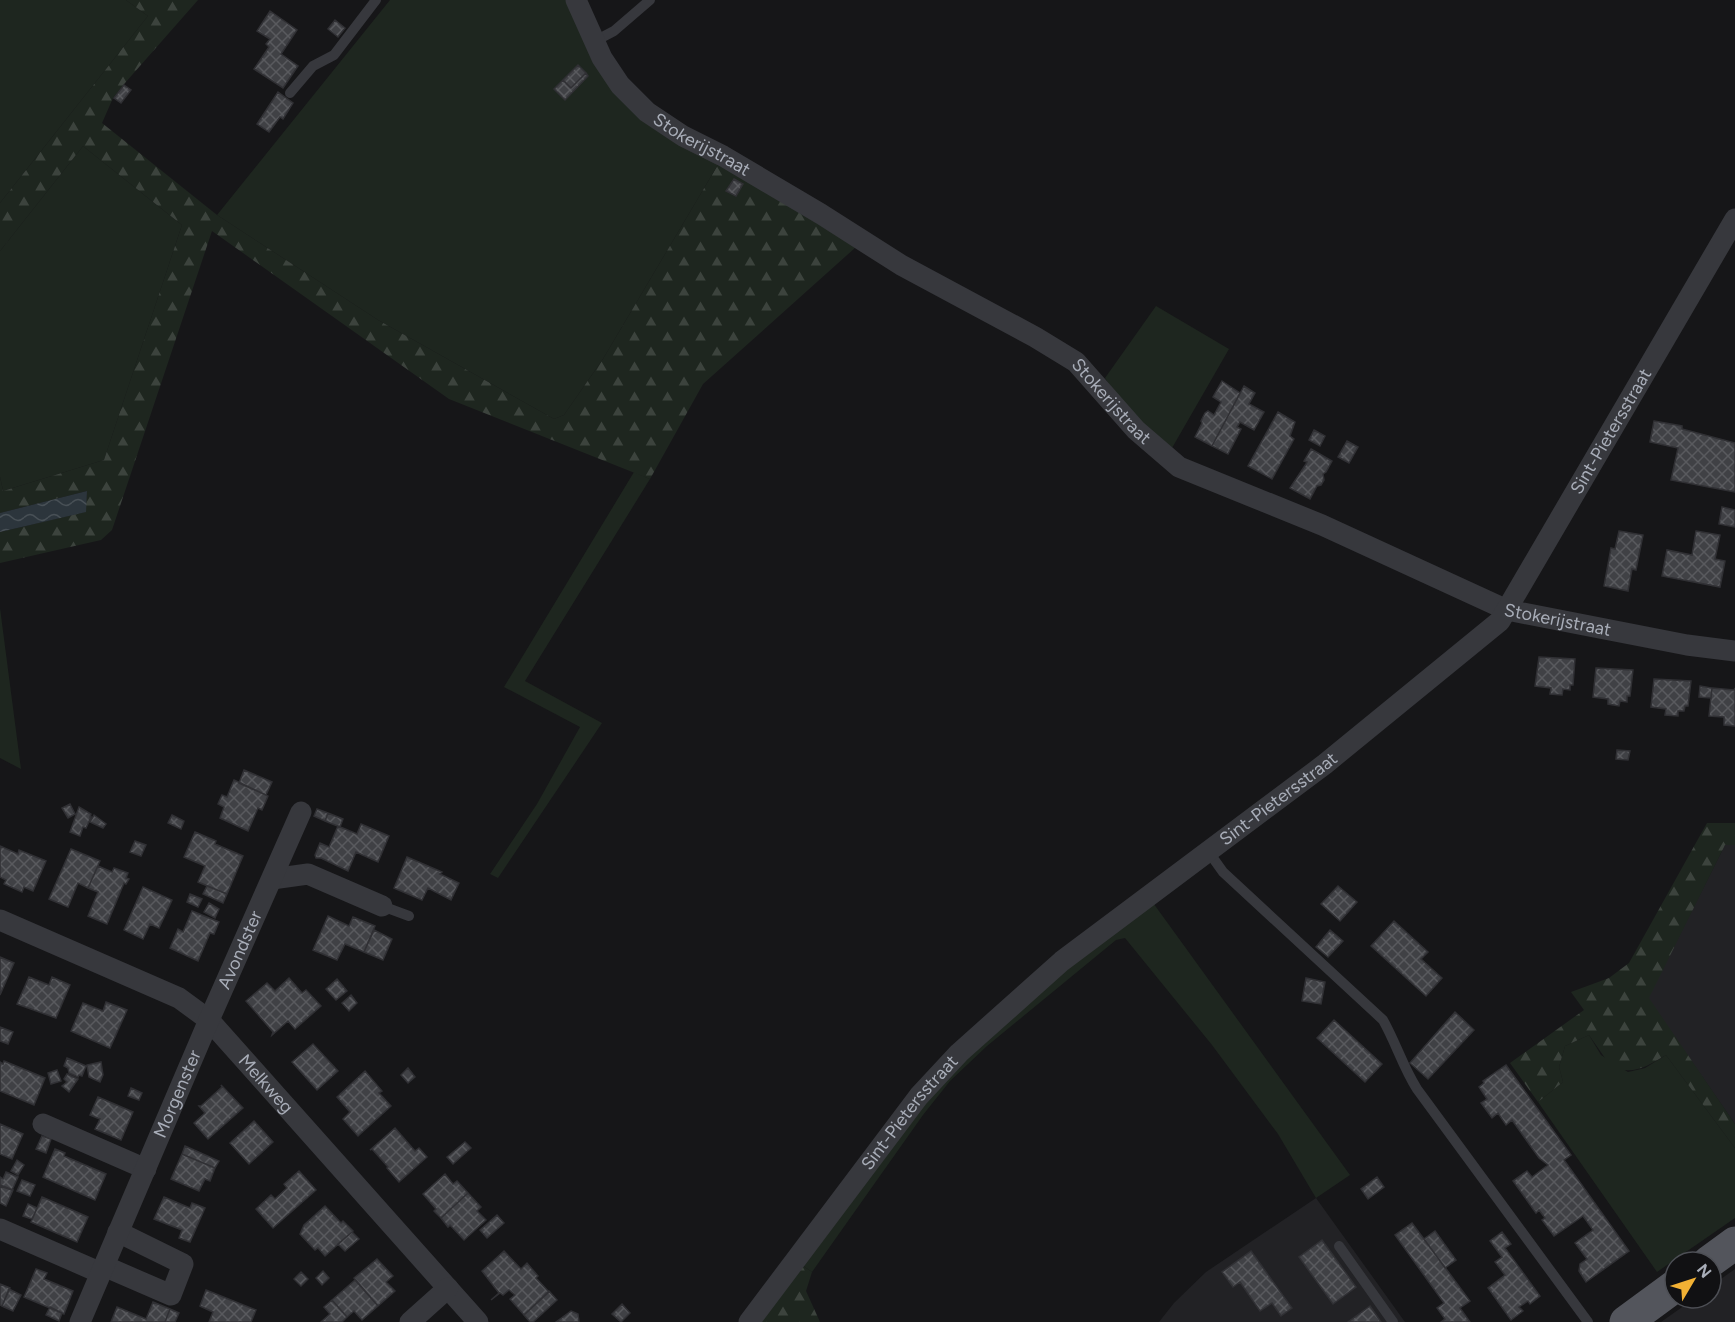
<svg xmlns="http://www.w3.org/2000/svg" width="1735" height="1322" viewBox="0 0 1735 1322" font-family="Figtree,sans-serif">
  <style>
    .built { fill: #222225 }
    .green { fill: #1e261f }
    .forest { fill: url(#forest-firs) }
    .water { fill: url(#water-waves) }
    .building { fill: url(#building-cross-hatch); stroke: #303034; stroke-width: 1.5 }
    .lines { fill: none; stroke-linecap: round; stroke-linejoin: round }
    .service { stroke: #37383d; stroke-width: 10 }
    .minor { stroke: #37383d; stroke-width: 21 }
    .primary { stroke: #53555c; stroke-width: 33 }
    .labels { text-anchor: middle; stroke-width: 4.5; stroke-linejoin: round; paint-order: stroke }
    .street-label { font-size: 18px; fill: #a8adb8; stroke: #111113 }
  </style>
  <defs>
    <pattern id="forest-firs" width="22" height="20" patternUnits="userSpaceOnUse" patternTransform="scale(1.5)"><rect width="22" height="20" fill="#1e261f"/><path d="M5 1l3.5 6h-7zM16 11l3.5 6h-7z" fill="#3c433d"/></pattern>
    <pattern id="water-waves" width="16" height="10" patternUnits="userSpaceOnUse" patternTransform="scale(1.5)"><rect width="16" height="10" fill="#2c353c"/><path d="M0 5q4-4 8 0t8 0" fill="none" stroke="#485056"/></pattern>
    <pattern id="building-cross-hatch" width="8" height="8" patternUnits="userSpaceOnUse" patternTransform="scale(1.5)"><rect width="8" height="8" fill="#404145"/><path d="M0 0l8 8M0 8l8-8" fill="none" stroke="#595a5e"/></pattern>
  </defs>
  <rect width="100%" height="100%" fill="#161618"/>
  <path class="built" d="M1725,845H1735V1124L1648,998Z
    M1316,1198L1405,1322H1159L1174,1303L1206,1272Z
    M1735,1269V1322H1661L1695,1298H1711V1286Z"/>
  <path class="green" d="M0,0H126L148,16L0,203Z
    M390,0H568L598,69L719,163L603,359L564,415L554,419L378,320L217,215Z
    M83,146L182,225L104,460L3,491L0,477V251Z
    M1156,306L1229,349L1172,448L1125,408L1105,378Z
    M634,472L650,479L525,681L602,723L498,878L490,874L537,804L580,727L504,687Z
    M0,608L21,769L0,758Z
    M1151,900L1350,1175L1316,1198L1278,1134L1212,1045L1125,938L1116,940L987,1046L950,1081L923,1115L812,1272L800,1264L913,1109L977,1040Z
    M1589,1035L1601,1055L1628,1072L1645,1068L1666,1055L1735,1148V1218L1657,1272L1538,1102L1563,1082L1559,1067L1565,1046Z"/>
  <path class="forest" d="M126,0H198L125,83L113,98L102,123L217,215L378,320L554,419L564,415L603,359L719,163L856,247L703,384L650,479L449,399L212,231L112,530L101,540L0,563V532L85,512L87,491L0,513V477L3,491L104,460L182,225L83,146L0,251V203L148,16Z
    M1707,823H1735V845H1725L1649,998L1735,1124V1148L1666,1055C1645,1067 1637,1074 1612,1068L1589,1035L1565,1046L1559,1067L1563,1082L1538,1102L1510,1063L1584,1010L1571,992L1609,978L1629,963Z
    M800,1264L812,1272L806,1291L820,1322H756Z"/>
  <path class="water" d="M87,491L86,512L0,532V513Z"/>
  <path class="building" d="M270,11L297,30L281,54L298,66L283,88L254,69L269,47L266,44L270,39L257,31Z
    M335,20L345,28L338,37L328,29Z
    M578,65L586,73L571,88L563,80Z
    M586,73L588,76L565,100L554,89L563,80L571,88Z
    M124,85L131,90L121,103L114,98Z
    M278,92L293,103L283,119L280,117L269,132L257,124Z
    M734,179L743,184L736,196L726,191Z
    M1222,381L1240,393L1212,446L1195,437L1202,423L1201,421L1205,413L1208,411L1214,415L1221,402L1213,397Z
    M1244,386L1255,393L1249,404L1264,412L1254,430L1240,422L1237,427L1241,429L1228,454L1212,446Z
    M1278,412L1295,422L1290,436L1294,439L1272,479L1248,466Z
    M1654,421L1682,426V429L1735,443V492L1671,480L1678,448L1650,442Z
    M1314,430L1325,436L1320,446L1309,440Z
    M1347,441L1358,447L1349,463L1338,457Z
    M1311,449L1332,461L1326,472L1323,474L1324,480L1321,485L1317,486L1310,499L1290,488L1306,464L1307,462L1304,461Z
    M1722,507L1735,510V527L1719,524Z
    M1619,531L1643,535L1636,570L1632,569L1628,591L1604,586L1611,548L1615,549Z
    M1696,531L1720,535L1715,559L1725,561L1720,587L1662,576L1667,550L1692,555Z
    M1539,657L1575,659L1573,685H1570V690L1563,689L1562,695L1550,694L1551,688L1535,686Z
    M1596,668L1633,670L1630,696H1627V702L1620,701L1619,706L1608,704V699L1593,697Z
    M1654,679L1691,681L1688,706H1685L1684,711H1678V716L1665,715L1666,709L1651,707Z
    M1700,686L1712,688L1711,698L1699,697Z
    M1712,688L1734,690L1735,688V726L1724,725V717L1709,716Z
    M1617,750L1630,751L1628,760L1616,759Z
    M244,770L272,782L266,795L239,783Z
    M234,780L268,796L262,810L258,808L248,831L220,818L224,807L218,804L222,795L227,797Z
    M70,804L75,814L68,818L62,808Z
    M79,807L91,814L90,817H91L86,828L83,827L80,836L70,832Z
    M317,809L328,813L325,821L314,816Z
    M328,813L343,819L340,827L325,821Z
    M94,815L106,824L103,828L90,822Z
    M172,815L184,821L181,829L168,823Z
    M361,824L389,836L378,862L356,852L348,871L321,858H316L315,855L320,843L329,847L338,826L357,834Z
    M195,832L216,841L215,844L243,856L227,894L198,882L205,866L184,857Z
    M135,841L146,845L141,856L130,852Z
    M0,846L18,854L19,850L46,861L33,891L24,887L22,892L4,884L6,880L0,877Z
    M71,849L100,861L88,888L78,883L68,907L49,899Z
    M407,857L442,872L440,874L459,883L451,900L428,888L422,900L394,888Z
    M98,866L112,872L114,868L128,873L126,878L129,879L126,884L124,883L107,924L88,916L98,892L88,888Z
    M207,886L227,894L223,903L203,894Z
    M1338,886L1357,902L1340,921L1321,904Z
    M143,887L172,900L159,928L150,924L143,939L124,930Z
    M190,894L202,899L198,907L187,902Z
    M209,903L219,909L215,918L204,912Z
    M192,911L219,922L214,934L210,933L198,961L170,948L178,929L183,932Z
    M328,916L349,926L353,917L375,926L364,952L345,944L337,960L313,950Z
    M1394,921L1428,952L1421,959L1442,978L1426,996L1371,946Z
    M374,930L392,939L383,960L364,952Z
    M1330,930L1343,941L1328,957L1316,947Z
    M0,957L14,963L0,995Z
    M29,977L49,985L52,977L70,985L56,1018L17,1004Z
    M289,978L302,993L306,990L321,1006L295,1029L288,1021L272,1035L273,1032L246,1001L267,983L275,991Z
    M1306,978L1325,982L1321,1004L1302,1001Z
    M337,979L347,991L336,1000L326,989Z
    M351,995L357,1003L349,1011L342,1003Z
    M106,1002L127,1010L110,1048L71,1031L83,1003L103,1011Z
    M1455,1012L1474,1030L1428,1079L1410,1063Z
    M1334,1020L1382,1064L1365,1082L1317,1038Z
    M0,1027L13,1032L8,1044L0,1041Z
    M313,1044L338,1071L317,1090L292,1062Z
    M67,1058L86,1066L82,1076L79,1075L78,1077L69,1073L68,1068L64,1066Z
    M4,1061L45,1078L34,1105L0,1091V1062L3,1064Z
    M101,1062L103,1075L100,1082L89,1077L87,1065Z
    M1506,1065L1571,1155L1564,1160L1629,1251L1586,1282L1579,1271L1580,1264L1587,1259L1575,1243L1593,1230L1583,1216L1554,1236L1542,1220L1545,1218L1539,1210L1536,1213L1513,1181L1527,1171L1532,1177L1548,1165L1539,1158L1512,1120L1506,1125L1498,1113L1492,1118L1481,1103L1487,1099L1479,1087L1484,1083L1483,1081Z
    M408,1068L415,1077L408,1083L401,1075Z
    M57,1070L61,1081L51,1084L48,1073Z
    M365,1071L382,1091L379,1093L391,1106L358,1136L343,1119L350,1112L337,1097Z
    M67,1074L78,1079L69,1092L62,1086L67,1082L64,1079Z
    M221,1085L243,1108L208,1139L194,1123L205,1113L199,1106H201L222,1087Z
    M131,1088L142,1093L139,1100L128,1096Z
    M98,1097L133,1112L121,1140L95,1129L100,1119L90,1115Z
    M254,1121L273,1142L249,1164L230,1143Z
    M0,1124L23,1134L12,1159L0,1154Z
    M395,1128L415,1151L419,1148L427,1157L399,1182L387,1168L388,1167L372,1149L370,1150Z
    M42,1136L51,1139L46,1153L36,1149Z
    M465,1142L471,1148L453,1164L447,1157Z
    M185,1146L219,1161L215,1168L182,1154Z
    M55,1149L65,1153L64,1156L106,1174L95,1200L43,1177Z
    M182,1154L215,1168L210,1181L205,1179L199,1191L171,1179Z
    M17,1160L24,1165L18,1175L11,1171Z
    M299,1171L316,1190L273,1228L256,1209L271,1195L275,1199L287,1188L284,1184Z
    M6,1172L18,1177L12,1190L0,1186V1177L3,1179Z
    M445,1174L453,1184L457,1181L468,1193L441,1218L434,1211L436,1209L423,1194Z
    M1377,1177L1384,1187L1368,1199L1361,1189Z
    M22,1180L35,1185L30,1196L17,1191Z
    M0,1185L13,1190L6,1206L0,1203Z
    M468,1193L481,1207L477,1211L486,1220L464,1240L450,1225L448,1227L441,1218Z
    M42,1197L88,1217L77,1242L31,1222Z
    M164,1197L190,1208L192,1203L205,1208L190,1242L179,1238L182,1230L154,1219Z
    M28,1204L37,1208L32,1219L23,1216Z
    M325,1206L341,1223L343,1221L353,1231L325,1256L318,1248L315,1250L300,1234L304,1225Z
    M497,1215L504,1223L487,1238L480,1230Z
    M1412,1223L1470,1301L1460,1308L1470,1322H1441L1445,1319L1437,1308L1444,1303L1395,1235Z
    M1435,1231L1456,1260L1445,1268L1424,1239Z
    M352,1232L359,1239L345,1251L338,1244Z
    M1502,1232L1511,1244L1505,1248L1540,1296L1530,1304L1528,1301L1519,1307L1523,1311L1511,1320L1488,1288L1505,1275L1495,1262L1502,1257L1490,1241Z
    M1322,1240L1356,1287L1333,1304L1299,1257Z
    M504,1251L521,1269L527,1263L538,1276L536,1278L549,1292L524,1315L510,1299L515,1295L509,1290L503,1295L500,1293L491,1300L499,1293L482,1271Z
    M1251,1251L1292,1308L1281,1316L1272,1303L1260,1311L1240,1282L1233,1287L1222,1272Z
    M377,1259L393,1276L386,1282L395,1291L378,1306L354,1278Z
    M36,1269L47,1273L44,1279L73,1291L64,1314L24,1297Z
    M323,1271L329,1278L322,1285L316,1278Z
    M301,1272L308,1279L301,1286L294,1279Z
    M355,1280L378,1306L362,1320L354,1311L347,1317L332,1300Z
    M0,1284L10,1288L2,1306L0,1305Z
    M9,1289L21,1295L13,1311L2,1306Z
    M206,1290L256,1310L251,1322H209L213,1312L200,1306Z
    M549,1291L557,1300L533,1322H530L524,1315Z
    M332,1300L347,1317L342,1322H321L330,1314L324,1307Z
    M153,1302L170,1309L165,1322H111L117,1307L146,1319Z
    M622,1304L630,1313L621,1322L612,1314Z
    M1370,1306L1381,1322H1348Z
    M50,1307L62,1313L59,1321L46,1315Z
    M170,1309L179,1313L175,1322H165Z
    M571,1311L578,1314L579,1322H556Z"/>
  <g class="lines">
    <path class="service" d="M595,41L614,31L650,0
      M290,93L313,66L334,55L376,0
      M1208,851L1223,872L1383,1020C1396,1043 1403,1067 1417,1089L1588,1322
      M382,906L409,916
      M1339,1246L1393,1322"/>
    <g class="minor">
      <path id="s1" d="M576,0L602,58L620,85L647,112L683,136L723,156L821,214L901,265L1035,337L1076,362L1136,430L1179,467L1322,525L1507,610L1687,645L1735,651"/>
      <path d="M272,879L308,874L382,906"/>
      <path id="s2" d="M0,920L179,998L209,1020L478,1322"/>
      <path d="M43,1124L146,1169"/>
      <path d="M0,1229L101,1273"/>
      <path d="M104,1266L171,1295L183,1264L118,1232"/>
      <path id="s3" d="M80,1322L209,1020L301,812"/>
      <path d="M410,1322L448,1288"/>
      <path id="s4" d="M749,1322L919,1096L959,1053L1062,961L1325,764L1500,621L1735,219"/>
    </g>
    <path class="primary" d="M1709,1262L1735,1243
      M1626,1322L1675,1286"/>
  </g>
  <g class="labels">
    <g class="street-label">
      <text dy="6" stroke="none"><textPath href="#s1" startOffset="198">Stokerijstraat</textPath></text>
      <text dy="6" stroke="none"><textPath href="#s1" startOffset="684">Stokerijstraat</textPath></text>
      <text dy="6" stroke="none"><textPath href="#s4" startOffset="1254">Sint-Pietersstraat</textPath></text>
      <text dy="6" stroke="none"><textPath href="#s1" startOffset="1188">Stokerijstraat</textPath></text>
      <text dy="6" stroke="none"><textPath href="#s4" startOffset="750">Sint-Pietersstraat</textPath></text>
      <text dy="6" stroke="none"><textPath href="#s3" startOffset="405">Avondster</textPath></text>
      <text dy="6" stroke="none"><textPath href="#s2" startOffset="318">Melkweg</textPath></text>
      <text dy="6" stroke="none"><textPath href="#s3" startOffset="248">Morgenster</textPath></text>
      <text dy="6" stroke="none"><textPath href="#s4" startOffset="264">Sint-Pietersstraat</textPath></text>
    </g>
  </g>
  <g transform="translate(1693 1280) rotate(51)"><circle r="28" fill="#111113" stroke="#4d4f55" stroke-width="1.5"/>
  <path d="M0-4.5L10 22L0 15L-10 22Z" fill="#f2b134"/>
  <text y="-9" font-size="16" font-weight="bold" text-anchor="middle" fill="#a8adb8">N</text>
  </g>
</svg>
